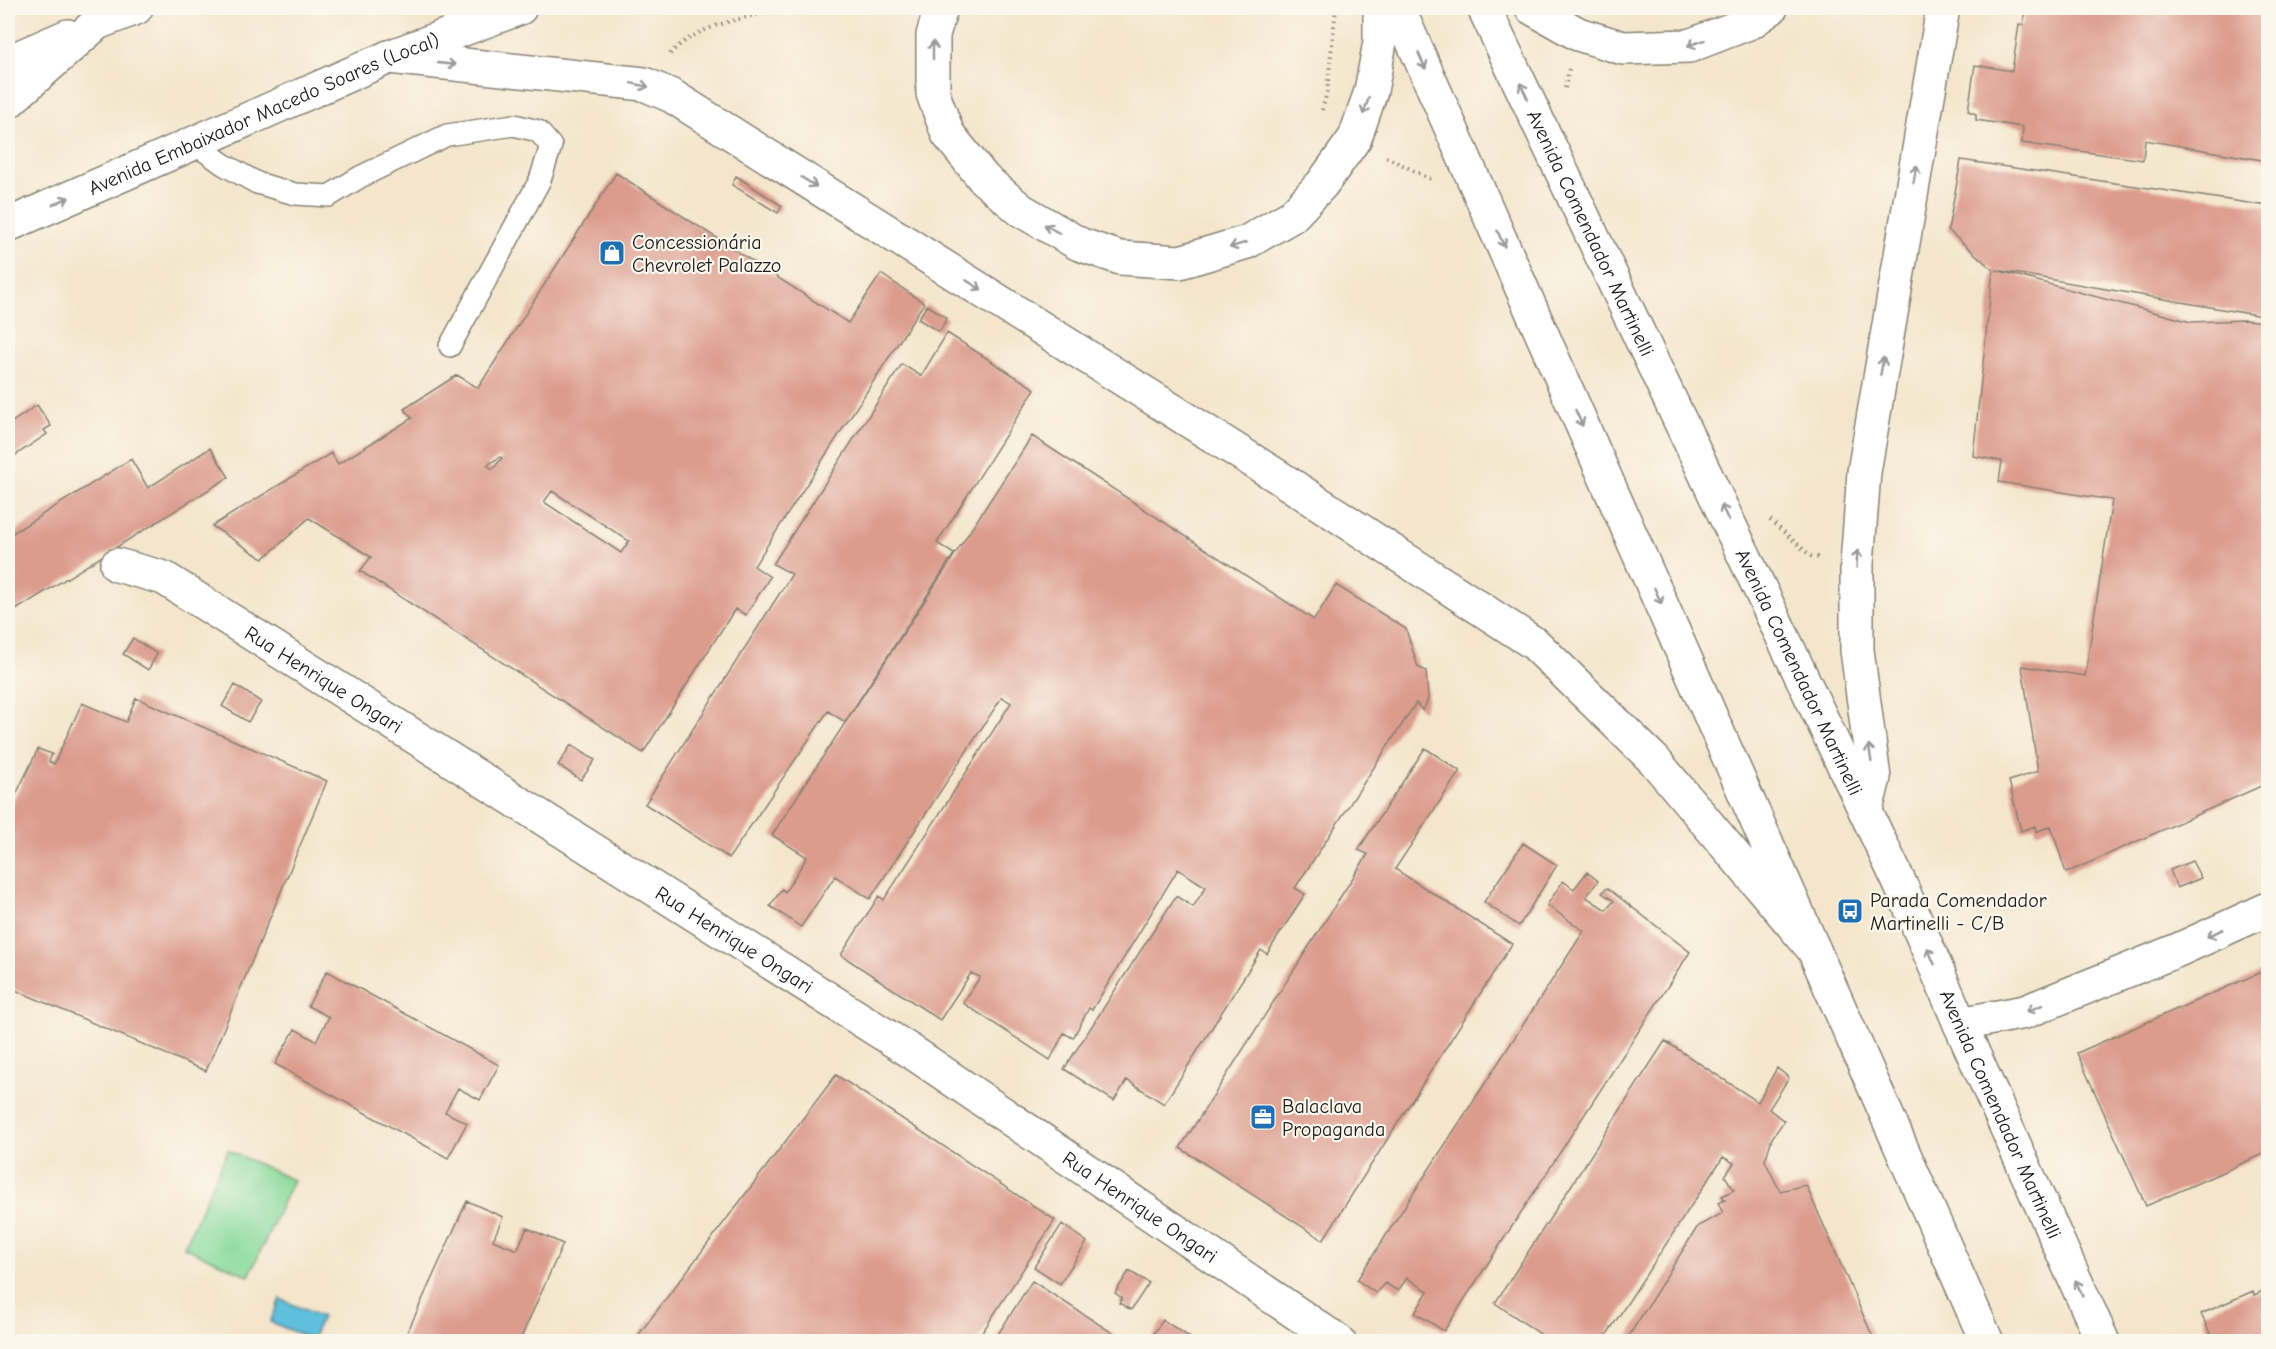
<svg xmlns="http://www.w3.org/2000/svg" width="2276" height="1349" viewBox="0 0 2276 1349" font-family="'Comic Neue',sans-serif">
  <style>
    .green { fill: #85d99b; stroke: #507a5c; stroke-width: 1.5 }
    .water { fill: #5ebfdd; stroke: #3d6e7c; stroke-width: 1.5 }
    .building { fill: #db9b8d; fill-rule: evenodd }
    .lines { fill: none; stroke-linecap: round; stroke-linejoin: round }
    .lane-casing { stroke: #888174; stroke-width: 24 }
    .street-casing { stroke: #888174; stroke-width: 36 }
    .primary-casing { stroke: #888174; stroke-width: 36 }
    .highway-casing { stroke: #888174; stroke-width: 36 }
    .path { stroke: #888174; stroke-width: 4; stroke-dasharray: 1.5 4.5; stroke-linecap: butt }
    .lane { stroke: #fff; stroke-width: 21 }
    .street { stroke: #fff; stroke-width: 33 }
    .primary { stroke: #fff; stroke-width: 33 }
    .highway { stroke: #fff; stroke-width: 33 }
    .oneway { stroke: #999 }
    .labels { text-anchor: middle; stroke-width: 4.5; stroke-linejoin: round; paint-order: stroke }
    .street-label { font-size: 20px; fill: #1c1c1c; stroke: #fbf7ec }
    .poi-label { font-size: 20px; fill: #1c1c1c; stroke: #fbf7ec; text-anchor: start }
  </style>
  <rect width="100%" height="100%" fill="#fbf7ec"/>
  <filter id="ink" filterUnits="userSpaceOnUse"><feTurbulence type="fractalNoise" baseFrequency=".0167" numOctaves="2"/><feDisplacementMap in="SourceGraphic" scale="12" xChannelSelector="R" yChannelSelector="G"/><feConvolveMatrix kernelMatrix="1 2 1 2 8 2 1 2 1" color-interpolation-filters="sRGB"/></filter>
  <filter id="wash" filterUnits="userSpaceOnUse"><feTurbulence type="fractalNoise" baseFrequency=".008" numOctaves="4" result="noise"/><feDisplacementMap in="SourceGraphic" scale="24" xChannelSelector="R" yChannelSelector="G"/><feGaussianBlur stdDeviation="1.35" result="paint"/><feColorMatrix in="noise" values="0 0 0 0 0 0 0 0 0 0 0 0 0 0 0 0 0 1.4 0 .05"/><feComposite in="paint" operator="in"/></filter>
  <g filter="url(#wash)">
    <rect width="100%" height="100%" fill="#f4e6cd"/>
    <path class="green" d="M228,1150L293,1180L249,1276L184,1247Z"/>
    <path class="water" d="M280,1299L322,1317L312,1339L270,1322Z"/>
    <g id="blocks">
      <path class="building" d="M2025,8H2268V161L2145,140L2143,160L2022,143L2023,127L1976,120V114L1968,111L1975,65L2012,71L2019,25H2023Z
        M1961,160L2268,206V317L1996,270L2191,322L2244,320L2268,322V783L2066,873L2051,826L2036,832L2035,826L2021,831L2009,781L2038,771L2022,666L2085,676L2112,500L1999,482L2002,461L1973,456L1993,270L1948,230Z
        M616,173L848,323L881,274L924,303L754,566L770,577L746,615L735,609L643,753L360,571L371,557L309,518L263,559L212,526L331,453L338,464L412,418L404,409L457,375L478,388ZM500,457L502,458L493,469L487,465ZM552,491L629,541L621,553L544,502Z
        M736,176L782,206L778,213L732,185Z
        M927,305L947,318L939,332L918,319Z
        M947,333L1035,389L937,543L954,554L845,722L828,711L729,858L645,804L792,574L773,564L902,364L921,376Z
        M37,405L51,426L44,430L47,434L8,460V425Z
        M1032,436L1314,620L1336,585L1406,629L1418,667L1426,671L1428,699L1423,711L1416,703L1295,888L1305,894L1279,935L1267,954L1261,950L1164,1104L1127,1080L1114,1101L1064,1069L1176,896L1193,907L1206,887L1178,869L1092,1010L1089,1008L1073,1038L1064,1033L1050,1060L963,1003L980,977L971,973L940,1020L841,955L879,896L884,900L1011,703L1002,697L870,899L835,876L801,927L770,906L782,889L785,892L807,857L772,835Z
        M210,448L229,477L8,615V536L131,459L148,488Z
        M133,638L157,654L148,670L123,654Z
        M235,685L261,702L248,722L222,706Z
        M136,698L327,781L206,1071L8,987V811L38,749L52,754L49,762L54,764L82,703L126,722Z
        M571,745L595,760L581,780L558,765Z
        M1425,748L1460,771L1395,869L1512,944L1323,1240L1180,1148L1368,854L1358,850Z
        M1523,843L1557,865L1519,926L1484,902Z
        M2192,861L2201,878L2177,888L2170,870Z
        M1587,872L1598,881L1586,897L1606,910L1614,901L1602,893L1607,888L1690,952L1444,1331L1415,1313L1428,1291L1407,1278L1398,1291L1385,1283L1376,1293L1357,1280L1584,931L1547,905L1563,881L1574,889Z
        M2268,969V1152L2146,1206L2077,1053Z
        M327,971L499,1065L480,1100L458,1088L445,1112L467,1123L448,1158L275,1064L295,1029L316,1041L329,1017L308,1006Z
        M1665,1041L1758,1102L1777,1068L1789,1078L1769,1109L1784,1121L1772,1138L1765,1161L1780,1191L1806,1185L1875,1342H1625L1698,1226L1723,1213L1718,1203L1725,1200L1722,1196L1734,1190L1725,1176L1734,1163L1723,1157L1602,1342H1552L1495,1303Z
        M836,1075L1055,1220L976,1342H633Z
        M467,1201L503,1217L493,1240L517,1250L527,1228L563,1244L519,1342H403Z
        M1062,1224L1087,1242L1060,1284L1034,1267Z
        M1129,1271L1149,1283L1131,1310L1119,1303L1122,1298L1115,1293Z
        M1032,1281L1114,1334L1110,1342H993Z
        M2268,1288V1309L2263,1311L2268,1324V1327L2266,1328L2268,1342H2214L2201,1314L2253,1291L2255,1295Z
        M1163,1320L1197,1342H1148Z
        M8,1334L26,1341V1342H8Z"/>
    </g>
  </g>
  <g filter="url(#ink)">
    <use href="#blocks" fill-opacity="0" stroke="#888174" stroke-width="1.5"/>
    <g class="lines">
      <g class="lane-casing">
        <path id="lane" d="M194,143L223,164L257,183L295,194L329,196L360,177L447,135L514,125L538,131L551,146L540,180L450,346"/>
      </g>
      <g class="street-casing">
        <g id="street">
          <path id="s1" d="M117,565L164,578L915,1054L1339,1342"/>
          <path d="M1960,1024L2025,1012L2178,950L2268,909"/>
        </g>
      </g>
      <g class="primary-casing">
        <g id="primary">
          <path d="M1398,8L1987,1342"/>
          <path id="s2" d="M1484,8L1901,886L1960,1024L2103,1342"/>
        </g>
      </g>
      <g class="highway-casing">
        <g id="highway">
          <path d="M941,8L933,35V94L948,134L984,179L1021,210L1079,244L1120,258L1180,262L1247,242L1292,216L1322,184L1355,138L1371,91L1380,42V8"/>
          <path d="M1532,8L1578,34L1623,48L1689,46L1751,22L1771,8"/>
          <path d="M389,57L644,84L672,96L1277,476L1535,644L1654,760L1814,950"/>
          <path d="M8,62L68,36"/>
          <path d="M8,102L97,23L136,8"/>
          <path id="s3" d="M8,225L389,57L520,8"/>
          <path d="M1866,810L1874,778L1857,650V564L1864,472L1943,8"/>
        </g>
      </g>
      <path class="path" d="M670,54C697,24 746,18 784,8
        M1565,88L1569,69
        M1322,110L1327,92L1336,8
        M1386,157L1433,180
        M1770,520L1811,556L1820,558"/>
      <use href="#lane" class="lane"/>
      <use href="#street" class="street"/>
      <use href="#primary" class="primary"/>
      <use href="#highway" class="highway"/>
    </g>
    <defs><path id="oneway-shaft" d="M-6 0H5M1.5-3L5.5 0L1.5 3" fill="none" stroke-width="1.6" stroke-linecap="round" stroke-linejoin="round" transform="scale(1.5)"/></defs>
    <g class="oneway">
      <use href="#oneway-shaft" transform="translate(1696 43) rotate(161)"/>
      <use href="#oneway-shaft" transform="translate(933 50) rotate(-90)"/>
      <use href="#oneway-shaft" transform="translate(1422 61) rotate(66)"/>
      <use href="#oneway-shaft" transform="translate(447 64) rotate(6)"/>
      <use href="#oneway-shaft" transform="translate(640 85) rotate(12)"/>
      <use href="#oneway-shaft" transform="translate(1524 91) rotate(-115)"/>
      <use href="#oneway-shaft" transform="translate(1366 106) rotate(109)"/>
      <use href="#oneway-shaft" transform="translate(1915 174) rotate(-80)"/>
      <use href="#oneway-shaft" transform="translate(809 182) rotate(32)"/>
      <use href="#oneway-shaft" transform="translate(61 201) rotate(-24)"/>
      <use href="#oneway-shaft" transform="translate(1052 229) rotate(-150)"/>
      <use href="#oneway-shaft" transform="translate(1501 239) rotate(66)"/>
      <use href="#oneway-shaft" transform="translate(1238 245) rotate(163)"/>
      <use href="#oneway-shaft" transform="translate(974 285) rotate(32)"/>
      <use href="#oneway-shaft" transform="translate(1882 366) rotate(-80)"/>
      <use href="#oneway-shaft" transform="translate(1579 418) rotate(66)"/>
      <use href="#oneway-shaft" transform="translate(1725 513) rotate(-115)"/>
      <use href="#oneway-shaft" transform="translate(1857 559) rotate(-87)"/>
      <use href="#oneway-shaft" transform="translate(1658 596) rotate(66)"/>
      <use href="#oneway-shaft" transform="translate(1870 753) rotate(-99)"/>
      <use href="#oneway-shaft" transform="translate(2215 933) rotate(155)"/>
      <use href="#oneway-shaft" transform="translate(1931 956) rotate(-113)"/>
      <use href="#oneway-shaft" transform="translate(2035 1008) rotate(158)"/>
      <use href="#oneway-shaft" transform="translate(2079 1288) rotate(-114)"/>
    </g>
  </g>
  <defs>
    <g id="shop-square" transform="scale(1.35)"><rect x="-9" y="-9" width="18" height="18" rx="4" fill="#1f6fb2" stroke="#fbf7ec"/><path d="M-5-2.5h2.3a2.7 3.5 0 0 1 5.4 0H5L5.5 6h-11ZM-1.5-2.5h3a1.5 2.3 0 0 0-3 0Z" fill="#fff"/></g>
    <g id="bus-square" transform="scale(1.35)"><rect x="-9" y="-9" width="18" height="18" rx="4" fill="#1f6fb2" stroke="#fbf7ec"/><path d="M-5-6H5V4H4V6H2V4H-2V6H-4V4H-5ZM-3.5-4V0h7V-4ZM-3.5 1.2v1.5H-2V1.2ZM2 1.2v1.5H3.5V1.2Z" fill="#fff"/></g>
    <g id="office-square" transform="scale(1.35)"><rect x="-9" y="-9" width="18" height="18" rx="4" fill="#1f6fb2" stroke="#fbf7ec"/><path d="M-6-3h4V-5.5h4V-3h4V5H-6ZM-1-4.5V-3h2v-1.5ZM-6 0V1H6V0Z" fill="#fff"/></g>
  </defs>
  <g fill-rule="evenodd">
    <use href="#shop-square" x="612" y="253"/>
    <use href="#bus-square" x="1850" y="911"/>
    <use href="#office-square" x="1263" y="1117"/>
  </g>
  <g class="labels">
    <g class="street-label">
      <text dy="7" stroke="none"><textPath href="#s3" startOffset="279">Avenida Embaixador Macedo Soares (Local)</textPath></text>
      <text dy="7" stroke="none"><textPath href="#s2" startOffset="249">Avenida Comendador Martinelli</textPath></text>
      <text dy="7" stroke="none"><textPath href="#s2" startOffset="735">Avenida Comendador Martinelli</textPath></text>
      <text dy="7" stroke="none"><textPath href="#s1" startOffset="238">Rua Henrique Ongari</textPath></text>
      <text dy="7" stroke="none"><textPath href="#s1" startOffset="724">Rua Henrique Ongari</textPath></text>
      <text dy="7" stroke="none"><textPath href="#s2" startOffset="1221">Avenida Comendador Martinelli</textPath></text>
      <text dy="7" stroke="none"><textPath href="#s1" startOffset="1210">Rua Henrique Ongari</textPath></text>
    </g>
    <g class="poi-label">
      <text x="632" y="249">Concessionária<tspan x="632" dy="23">Chevrolet Palazzo</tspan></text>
      <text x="1870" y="907">Parada Comendador<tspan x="1870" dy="23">Martinelli - C/B</tspan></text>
      <text x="1282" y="1113">Balaclava<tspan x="1282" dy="23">Propaganda</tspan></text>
    </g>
  </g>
  <rect width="2276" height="1349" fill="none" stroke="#fbf7ec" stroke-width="30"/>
</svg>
